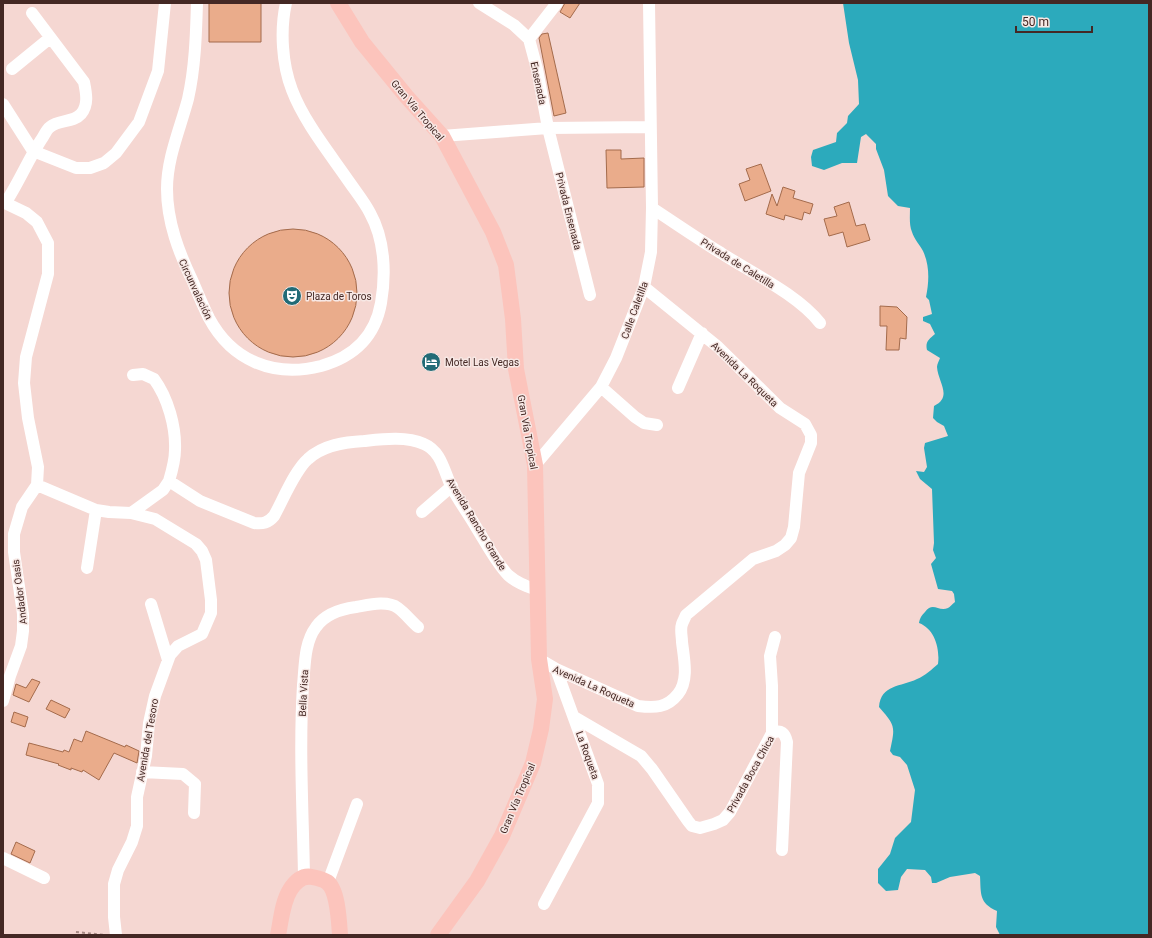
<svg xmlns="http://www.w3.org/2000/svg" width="1152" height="938" viewBox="0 0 1152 938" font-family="Roboto,sans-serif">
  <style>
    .water { fill: #2caabc }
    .building { fill: #eaac8b; stroke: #a46b4c }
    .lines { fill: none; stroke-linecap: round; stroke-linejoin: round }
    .path { stroke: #a78a85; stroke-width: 2; stroke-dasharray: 3 3; stroke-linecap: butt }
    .minor { stroke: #fff; stroke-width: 12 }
    .major { stroke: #fcc4bc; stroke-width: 16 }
    .labels { text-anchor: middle; stroke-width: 3; stroke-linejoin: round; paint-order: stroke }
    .street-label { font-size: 10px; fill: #442824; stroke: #f7e8e5 }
    .poi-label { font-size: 10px; fill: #442824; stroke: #f7e8e5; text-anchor: start }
  </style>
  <rect width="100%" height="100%" fill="#f5d7d2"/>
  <path class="water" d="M843,3H1149V935H1000L996,927L997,911C979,903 981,894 980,876L975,873L950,877L936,883H932L931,877L925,870L907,869L901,877L898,890L886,891L878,883V869L890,854L895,838L911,822L915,790L907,765L900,757L893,755L890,751C895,727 896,726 879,707C881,684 901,687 917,679C925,676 932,669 938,664C940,649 935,629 919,623C920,618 921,616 925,612C933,601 938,612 948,608C950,607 952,604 955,602L954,594L952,591L938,589L931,564L936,558L933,550L934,543L932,489L920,479L916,471L924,472L927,467L924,448L925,443L948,436L944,426L937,422L933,418L934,406C953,397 938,382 937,367C937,364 939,361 940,358L927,350C925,342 929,339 935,334L930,324L923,321V317L932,314L929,300L926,297C929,282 930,266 923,251C920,245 914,239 912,232C909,225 910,216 910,208L898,206L888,196L884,170L876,149V144L866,134L861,137L857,163H842L824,170L812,166L811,157L813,150L836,142L837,133L847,123L848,116L859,104L858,80L849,43Z"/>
  <path class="building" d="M209,3H261V42H209Z
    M565,3H580L570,18L560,12Z
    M548,33L566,113L554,116L539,38L542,34Z
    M606,150H621V159L644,158V187L607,188Z
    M761,164L771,191L745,201L739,184L750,180L746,169Z
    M783,187L795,191L793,198L813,204L810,214L804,212L802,220L785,215L784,220L766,214L772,194L777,206Z
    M849,202L856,226L865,224L870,240L847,247L843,232L829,236L824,219L837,216L834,207Z
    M229 293a64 64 0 1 1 128 0a64 64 0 1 1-128 0Z
    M880,306L897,307L907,317L906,339L900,338L899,350H886L887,326H880Z
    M32,679L40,682L29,702L13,695L16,684L26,688Z
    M51,700L70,709L65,718L46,709Z
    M14,712L28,717L25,727L11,722Z
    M86,731L125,747L126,745L139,751L137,763L114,753L99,780L83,770L82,772L71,768V770L58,765L59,764L26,755L29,743L63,752L64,750L69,752L74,739L82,742Z
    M16,842L35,851L30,863L11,854Z"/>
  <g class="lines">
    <path class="path" d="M76,932L105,935"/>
    <path class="minor" d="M197,3C196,36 195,68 188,99C180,129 167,158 167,189C167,222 179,253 193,282C198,294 203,306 209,318C232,361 274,378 321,366C353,357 375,337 381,303C386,274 385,240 370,213C365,203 357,193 350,183C331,155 304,122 292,90C282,64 280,30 286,3
      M479,3L514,25L529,39L537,69L548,128L590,295
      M529,39L557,3
      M12,69L50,38
      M3,104L33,151
      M442,136L548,128L650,127
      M33,151L76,168H90L104,163L116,153L139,122L158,71L165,3
      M3,202L26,213L37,222L48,243V274L26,357L24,383L28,418L38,467L37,485
      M6,202C19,182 28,160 41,140C44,136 46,130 50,127C59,119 73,123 81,114C89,105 86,92 84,82L32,13
      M652,208C675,223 698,239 721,253C752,273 798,295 820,323
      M133,375L143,374L154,379C168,398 176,427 175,450C175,461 172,471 169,481
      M601,387L635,417L644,423L657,425
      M678,388L702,333
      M535,465L601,387L616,358L644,287L651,252L652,208L649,3
      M37,485L96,510L109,512L131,513L155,519L196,544L202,551L206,560L211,600V613L202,634L178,646L170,655L155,696L149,723L146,756L137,797V826L132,842L118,870L114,884V917L116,935
      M422,512L452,486
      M131,513L163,490L169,481L200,501L254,523C263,524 268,523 274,516C283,500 295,470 308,459C323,445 345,442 364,441C383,439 406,436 424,444C441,451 444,471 451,486C458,500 468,513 476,527C486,543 495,561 508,575C517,583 526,586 537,590
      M87,568L96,510
      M151,604L168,660
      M539,659L556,669L638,706C655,708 667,708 678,694C689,680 684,659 682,642C682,636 680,630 682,624C683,621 685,618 686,615L753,559L776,551L785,545L791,538L794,527L799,473L811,443V435L805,424L780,408L718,347L644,287
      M3,701L10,676L21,646L23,631V614L14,552V534L22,507L37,485
      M574,717L641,756L652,769L688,821L692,826L700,828L714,824L723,820L730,812L772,733C781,729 785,733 787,742L782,850
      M772,733V686L770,656L775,637
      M142,772L183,774L195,784L194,813
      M3,858L44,878
      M304,877C303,813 299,749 303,685C305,666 304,643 316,627C325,614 341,609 356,607C368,605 387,600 398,608C405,613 411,621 418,627
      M328,882L357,804
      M544,904L598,803V784L556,669"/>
    <path class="major" d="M338,3L362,42L406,96L442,136L493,232L506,265L513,319L516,369L535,465L539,659L545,699L541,729L533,763L502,836L477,881L438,935
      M278,935C281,921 282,903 290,890C295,882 302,875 312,877C317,878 323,879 327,882C338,890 339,922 340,935"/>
  </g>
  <defs>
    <g id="theatre-disc" transform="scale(1)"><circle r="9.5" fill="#226b76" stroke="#f7e8e5"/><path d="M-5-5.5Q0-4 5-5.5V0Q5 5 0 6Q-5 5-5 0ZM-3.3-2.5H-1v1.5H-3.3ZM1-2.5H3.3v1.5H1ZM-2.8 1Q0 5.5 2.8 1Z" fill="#fff"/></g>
    <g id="hotel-disc" transform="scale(1)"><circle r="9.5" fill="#226b76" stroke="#f7e8e5"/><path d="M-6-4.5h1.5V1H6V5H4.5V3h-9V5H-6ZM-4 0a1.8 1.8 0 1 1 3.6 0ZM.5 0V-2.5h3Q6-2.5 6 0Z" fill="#fff"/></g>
  </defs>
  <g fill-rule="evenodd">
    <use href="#theatre-disc" x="292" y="296"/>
    <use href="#hotel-disc" x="431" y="362"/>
  </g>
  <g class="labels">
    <g class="street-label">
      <text transform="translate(539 83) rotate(78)" y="4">Ensenada</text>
      <text transform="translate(418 110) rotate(50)" y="4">Gran Vía Tropical</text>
      <text transform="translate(569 211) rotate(76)" y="4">Privada Ensenada</text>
      <text transform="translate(738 263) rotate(32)" y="4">Privada de Caletilla</text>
      <text transform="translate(196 289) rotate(65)" y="4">Circunvalación</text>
      <text transform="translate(634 310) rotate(-70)" y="4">Calle Caletilla</text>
      <text transform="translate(745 374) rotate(44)" y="4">Avenida La Roqueta</text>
      <text transform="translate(528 432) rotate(80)" y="4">Gran Vía Tropical</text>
      <text transform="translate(477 524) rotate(59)" y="4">Avenida Rancho Grande</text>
      <text transform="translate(19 592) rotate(-97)" y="4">Andador Oasis</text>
      <text transform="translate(594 686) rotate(24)" y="4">Avenida La Roqueta</text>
      <text transform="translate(303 693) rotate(-87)" y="4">Bella Vista</text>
      <text transform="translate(147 740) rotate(-80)" y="4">Avenida del Tesoro</text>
      <text transform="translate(588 755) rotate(70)" y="4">La Roqueta</text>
      <text transform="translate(750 774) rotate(-61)" y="4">Privada Boca Chica</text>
      <text transform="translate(517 798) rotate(-67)" y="4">Gran Vía Tropical</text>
    </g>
    <g class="poi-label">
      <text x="306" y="300">Plaza de Toros</text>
      <text x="445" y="366">Motel Las Vegas</text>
    </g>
  </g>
  <rect width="1152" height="938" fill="none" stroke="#442824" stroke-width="8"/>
  <path d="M1016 26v6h76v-6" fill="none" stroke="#442824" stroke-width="2"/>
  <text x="1022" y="26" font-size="12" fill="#442824" stroke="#f7e8e5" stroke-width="3" paint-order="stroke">50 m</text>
</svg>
